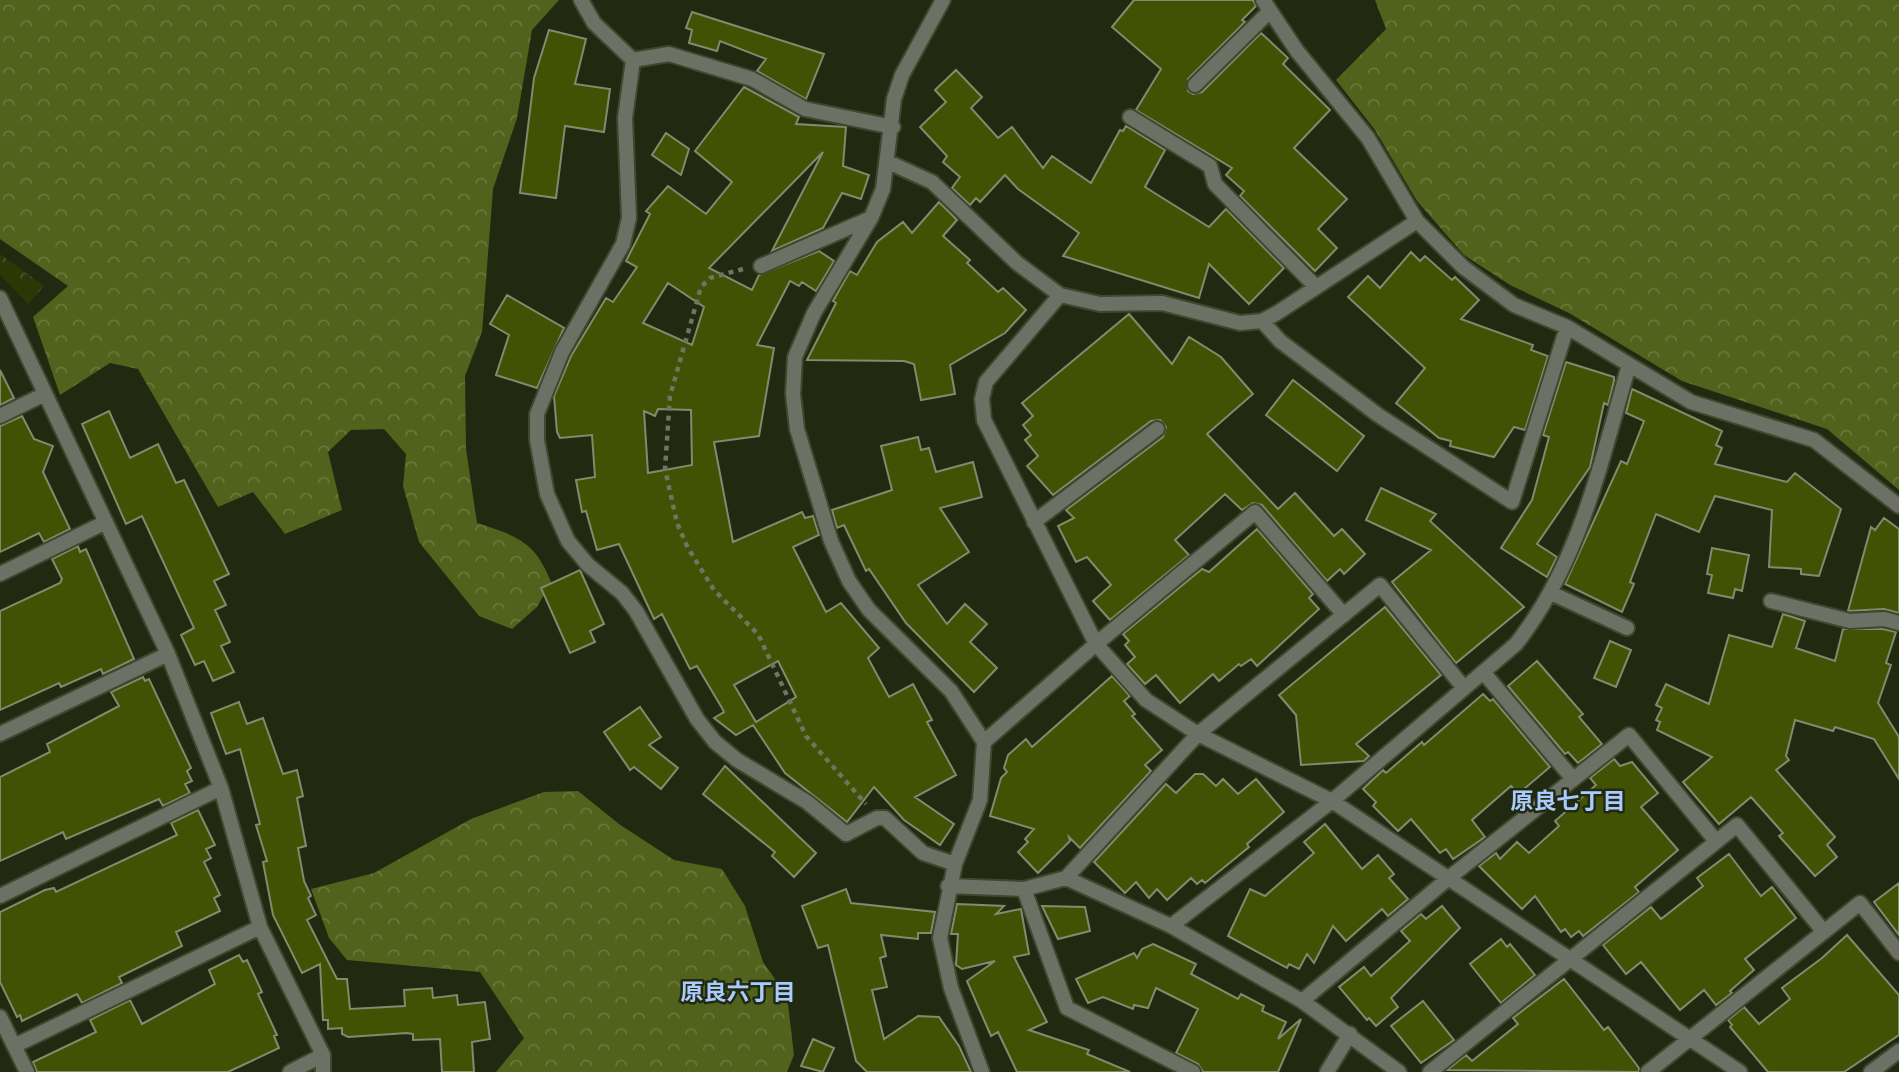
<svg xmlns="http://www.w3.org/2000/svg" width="1899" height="1072" viewBox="0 0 1899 1072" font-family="'Alegreya Sans','Noto Sans JP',sans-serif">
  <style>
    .forest { fill: url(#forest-crowns) }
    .park { fill: url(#park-crowns) }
    .building { fill: #415204; stroke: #818b6e; stroke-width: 2; fill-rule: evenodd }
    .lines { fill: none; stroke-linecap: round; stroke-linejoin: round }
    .street-casing { stroke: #3f472f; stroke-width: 18 }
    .path { stroke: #6e7560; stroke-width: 4.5; stroke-dasharray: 5 5; stroke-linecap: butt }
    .street { stroke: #6d7165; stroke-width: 14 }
    .labels { text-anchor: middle; stroke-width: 5; stroke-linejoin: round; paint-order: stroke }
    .neighbourhood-label { font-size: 23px; font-weight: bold; fill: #a9cbfe; stroke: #212910 }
  </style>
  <defs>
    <pattern id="forest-crowns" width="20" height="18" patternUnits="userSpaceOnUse" patternTransform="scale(1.75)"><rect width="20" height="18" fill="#50621b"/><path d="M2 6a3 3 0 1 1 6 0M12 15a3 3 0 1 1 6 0" fill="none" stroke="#69783b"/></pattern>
    <pattern id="park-crowns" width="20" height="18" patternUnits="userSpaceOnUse" patternTransform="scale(1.75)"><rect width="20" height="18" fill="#2b3705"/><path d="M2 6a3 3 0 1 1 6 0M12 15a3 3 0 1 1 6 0" fill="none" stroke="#495429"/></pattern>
  </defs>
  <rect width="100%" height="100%" fill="#212910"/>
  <path class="forest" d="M0,0H559L532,30L517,118L493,189L482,332L465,376L466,449L477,523C517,536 535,541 551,582L537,607L512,629L479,616L419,542L403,486L406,454L384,429L351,430L328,452L342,510L285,534L253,492L218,507L138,369L110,363L60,395L33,317L68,286L0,239Z
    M1375,0H1899V490L1827,429L1682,381L1569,313L1510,285L1464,255L1417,201L1375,130L1336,80L1386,29Z
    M578,791L619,824L674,860L722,869L745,906L763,962L787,996L794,1055L787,1072H496L524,1038L480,972L347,960L329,938L311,889L374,873L471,819L544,792Z"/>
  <path class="park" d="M0,254L44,286L28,304L0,275Z"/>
  <path class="building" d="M1134,0H1253L1256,6L1242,20L1245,22L1188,79V91L1193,94L1202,92L1261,33L1288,58L1283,64L1330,110L1294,148L1347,199L1318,229L1337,248L1315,271L1240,196L1244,191L1226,175L1232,168L1136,110L1161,69L1112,27Z
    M692,12L824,54L806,99L757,71L766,59L720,41L717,51L689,43L692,30L686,28Z
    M549,30L586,39L575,84L610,89L604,132L565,126L556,198L520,193L534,78Z
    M956,70L982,97L971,108L998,138L1012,127L1043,168L1052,156L1091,183L1120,130L1123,131L1126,126L1165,150L1145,187L1209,227L1226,209L1284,268L1249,304L1209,264L1199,298L1063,256L1079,233L1018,189L1005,175L980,202L976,198L970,205L952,188L960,177L943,162L947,156L920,127L946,102L935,90Z
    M744,87L799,117L796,124L846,127L843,166L869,175L861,199L842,193L823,228L772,251L823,152L709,268L752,290L759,275L819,251L834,261L816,291L802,282L799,286L790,281L757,345L774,348L759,436L714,442L733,542L802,512L805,518L813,516L819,535L793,547L826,612L841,603L879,648L868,658L889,697L913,684L932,720L927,722L956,775L915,797L954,824L940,845L904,820L874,787L847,822L785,773L753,725L736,735L714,718L724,712L722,708L697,666L690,669L662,614L654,619L619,544L597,550L586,511L582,512L576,480L595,477L592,435L560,438L557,432L554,396L571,356L606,298L613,302L637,267L626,261L650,214L646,211L668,186L706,214L732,182L695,151ZM668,283L704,307L692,345L643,323ZM658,409L691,410L692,465L648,473L644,411L655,416ZM778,661L796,697L756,722L734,685Z
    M666,133L689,149L681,175L652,155Z
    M939,202L957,220L943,236L970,260L967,263L998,292L1003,288L1026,310L1005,333L950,365L955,394L921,400L914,364L904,361L807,360L836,303L833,301L850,271L857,275L877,242L903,222L912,233Z
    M1411,252L1420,261L1425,256L1452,280L1455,277L1479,300L1461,319L1533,345L1531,350L1548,356L1525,430L1514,427L1494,457L1450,446L1451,441L1439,438L1396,403L1425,368L1348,297L1368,276L1380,288Z
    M507,295L564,328L537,388L496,375L509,335L490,324Z
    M1129,314L1172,364L1189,337L1221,357L1253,394L1207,434L1278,509L1295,493L1334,536L1342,529L1365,554L1344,574L1340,569L1327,581L1262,505L1253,503L1242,510L1225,494L1175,540L1189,555L1110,620L1093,601L1111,585L1087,557L1076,562L1058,526L1074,518L1066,510L1163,437L1166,427L1160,420L1151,421L1053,495L1027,466L1038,456L1025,440L1031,435L1023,425L1033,416L1022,403Z
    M1566,362L1614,377V381L1608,405L1604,403L1590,467L1537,544L1557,557L1547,577L1501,548L1532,500L1549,437L1543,435Z
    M0,370L14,398L0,405Z
    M1293,380L1364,436L1337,471L1266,415Z
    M1632,389L1722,431L1716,445L1722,448L1715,464L1787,482L1795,473L1841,509L1819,576L1801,574V569L1769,567L1772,510L1715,496L1699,532L1656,514L1630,582L1634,584L1622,612L1565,584L1621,461L1627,464L1644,421L1626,413Z
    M109,411L130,458L158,444L176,483L184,480L229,574L214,581L226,605L215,610L230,642L221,646L234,672L213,681L204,661L195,665L181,635L194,628L142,516L126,524L82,424Z
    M22,416L34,439L53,446L43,472L70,529L44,542L39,533L0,552V426Z
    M918,437L921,450L929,448L936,472L973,462L982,497L940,508L969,552L918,585L947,624L965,604L987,624L970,642L997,668L974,692L906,623L869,569L866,571L844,525L837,528L832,510L892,490L881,446Z
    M1381,488L1436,514L1430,521L1524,607L1456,663L1392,582L1431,550L1366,520Z
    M1884,518L1899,529V613L1884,609L1848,611L1871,527L1875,530Z
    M1257,529L1313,594L1309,598L1319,609L1257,666L1251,659L1241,666L1239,664L1219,681L1213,674L1180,703L1156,675L1145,684L1127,664L1135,657L1125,645L1129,641L1123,634L1202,569L1209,572Z
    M78,546L80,552L86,549L134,659L103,674L101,669L61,687L59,683L0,710V611L60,583L62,579L52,559Z
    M1712,548L1749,555L1742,591L1735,589L1733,598L1708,593L1712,575L1707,574Z
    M580,570L604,624L590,631L595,642L570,653L541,588Z
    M1385,607L1441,675L1356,744L1369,756L1364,761L1301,765L1296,715L1279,695Z
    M1783,614L1805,621L1796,648L1835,661L1843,629H1883L1896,632L1886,663L1891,665L1878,703L1899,737V779L1874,739L1835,727L1833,731L1795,720L1786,756L1789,760L1776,770L1835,837L1827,845L1837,857L1815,876L1779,836L1783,833L1751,797L1719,824L1683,782L1712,757L1657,730L1660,722L1656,720L1662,708L1656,705L1666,684L1709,704L1729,635L1772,647Z
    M1610,641L1631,650L1616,687L1594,678Z
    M1537,661L1583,714L1579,717L1602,744L1578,763L1568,752L1565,754L1508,686Z
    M1112,676L1130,696L1124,701L1135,714L1132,716L1162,750L1145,765L1151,771L1080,848L1069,837L1070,841L1038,873L1018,852L1028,842L1025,839L1034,829L990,816L1001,778L1007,772L1004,768L1008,755L1026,739L1032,747Z
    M143,677L145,681L149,679L191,768L187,771L192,781L185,784L190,793L163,806L159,799L66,839L63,832L0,861V777L50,752L47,744L119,706L111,692Z
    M1483,694L1490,701L1493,699L1550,767L1518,794L1511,786L1472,820L1485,837L1453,859L1446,849L1440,853L1411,819L1398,831L1373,806L1376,802L1363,789L1383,770L1386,773L1422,742L1424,745Z
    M239,702L247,724L263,718L283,774L297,770L303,796L297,798L306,846L298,848L304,881L311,896L308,898L316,915L307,920L337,979H347L350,1009L405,1006L404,990L432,988L433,998L457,995L458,1005L485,1002L490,1039L472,1042L474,1072H442L440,1039L413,1040V1034L407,1033L348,1037L342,1034V1028L328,1029V1020H323L320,964L302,973L273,915L263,862L267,861L256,825L260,824L240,749L226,754L211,713Z
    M640,707L661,737L649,745L678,768L661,789L634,767L630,770L604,732Z
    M1614,759L1620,766L1632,762L1658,793L1641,807L1678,850L1635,887L1639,892L1583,936L1579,931L1571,937L1565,929L1561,932L1535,896L1522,909L1479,866L1496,853L1500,859L1517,842L1529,853L1559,826L1555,821L1596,785L1590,778Z
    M725,766L816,853L794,877L772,856L775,852L703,794Z
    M1195,774H1203L1216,786L1223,779L1238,794L1256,779L1284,812L1247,844L1249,847L1205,883L1202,880L1197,884L1191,878L1167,900L1157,889L1149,898L1136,882L1125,893L1094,862L1166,784L1176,793Z
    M198,810L215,845L206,849L211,858L204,862L220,895L214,898L220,911L176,932L182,946L119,977L122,983L82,1003L77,994L22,1021L20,1015L17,1017L0,982V912L45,890L54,888L56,892L177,835L171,823Z
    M1325,824L1362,869L1378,855L1394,874L1389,878L1408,899L1388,916L1382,909L1346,941L1333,926L1314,963L1307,954L1299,969L1289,964L1287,968L1228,936L1250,889L1265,896L1314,853L1304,842Z
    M1729,854L1761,896L1772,887L1796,918L1745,959L1754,970L1730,991L1732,993L1716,1005L1704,990L1680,1010L1641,962L1626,974L1603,945L1651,907L1661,919L1703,886L1697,878Z
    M1899,883V935L1874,902Z
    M846,889L851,903L935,912L931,933H918V939L881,935L886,956L880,958L887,987L872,990L884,1039L918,1016L939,1017L959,1046L971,1072H867L856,1061L828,945L818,948L802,906Z
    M957,904L1004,906L996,914L1021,909L1029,954L1014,957L1047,1022L1029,1030L1089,1050L1087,1054L1130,1072H1017L998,1032L991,1036L967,981L995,961L962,969L956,965L958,934H951Z
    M1042,906L1085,907L1090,931L1058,939Z
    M1442,906L1460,928L1391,998L1398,1007L1376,1026L1369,1018L1367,1020L1339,987L1364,967L1371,976L1410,941L1401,931L1421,914L1426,919Z
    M1847,935L1899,995V1035L1844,1072H1768L1730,1027L1732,1025L1728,1020L1744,1007L1759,1024L1790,999L1782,988L1822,958Z
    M1501,939L1507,947L1510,944L1535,975L1501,1003L1470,964Z
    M1153,944L1196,964L1191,974L1238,999L1241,994L1264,1006L1262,1011L1286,1022L1278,1039L1301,1019L1278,1072H1203L1198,1064L1176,1053L1198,1009L1156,988L1148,1008L1134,1005L1133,1009L1103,997L1088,1003L1076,979L1134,953L1137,958L1142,949Z
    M239,955L243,962L247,960L262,992L258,994L277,1035L274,1036L279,1048L228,1072H37L33,1062L96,1032L90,1020L130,1000L142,1024L215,984L209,970Z
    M1564,979L1604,1030L1608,1027L1639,1068V1072L1447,1070L1466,1055L1472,1061L1518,1024L1513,1018Z
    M1423,1001L1454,1040L1421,1063L1391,1026Z
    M813,1039L834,1048L823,1072L801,1066Z"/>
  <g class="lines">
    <g class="street-casing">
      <path id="street" d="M581,0L594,23L633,60
        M943,0L902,75L894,99L883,189L871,218L814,313L795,357L793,394L797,429L831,541L849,581L869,610L951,691L984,742L980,800L955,864L940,938L951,988L982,1072
        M1263,0L1297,51L1368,138L1417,221L1463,267L1514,305L1567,327L1691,402L1814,440L1899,506
        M1195,85L1269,12
        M1130,117L1210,166L1215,184L1316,287
        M893,127L805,109L752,79L669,54L633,60L625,118L629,218L623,244L562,352L537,414V440L547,494L568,541L588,565L622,593L636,611L697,719L715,742L737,760L807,802L846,834L877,818H885L923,853L955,864
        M888,162L932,182L1017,263L1060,295L1100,304L1162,303L1240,323L1262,321L1277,313L1417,221
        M761,266L871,218
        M1060,295L986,382L982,399L984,420L1096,644L1146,700L1198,734L1332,801L1740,1072
        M0,298L168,654L221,788L260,927L323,1055V1072
        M1262,321L1280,341L1378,415L1512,502L1567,327
        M0,416L45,394
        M1034,522L1157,429
        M0,574L106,522
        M1551,593L1627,628
        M1771,601L1850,621L1884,619L1899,623
        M1484,673L1573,779
        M0,734L168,654
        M984,742L1096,644L1255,512L1344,615
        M1066,878L1198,734L1380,585L1464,688
        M948,886L1024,889L1066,878L1171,926L1302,1001L1399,1072
        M1024,889L1067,1008L1193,1072
        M0,896L221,788
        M1171,926L1332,801L1516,644C1580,563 1601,461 1629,365
        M1302,1001L1450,877L1629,735L1716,841
        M0,1017L27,1072
        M14,1046L260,927
        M290,1072L323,1055
        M1327,1072L1350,1034
        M1430,1072L1737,825L1824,932
        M1648,1072L1860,903L1899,953
        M1871,1072L1899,1051"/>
    </g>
    <path class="path" d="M743,269L710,278L701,287L670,396L665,469L677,523L688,548L714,590L758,634L806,736L866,804"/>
    <use href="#street" class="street"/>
  </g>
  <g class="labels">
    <g class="neighbourhood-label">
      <text x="1568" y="809">原良七丁目</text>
      <text x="738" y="1000">原良六丁目</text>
    </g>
  </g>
</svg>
